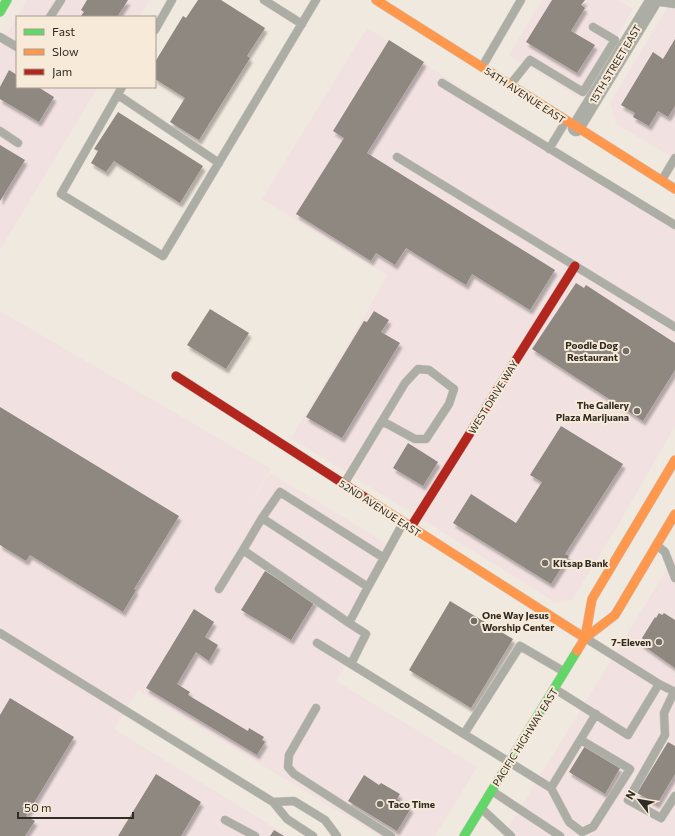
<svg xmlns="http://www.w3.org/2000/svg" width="675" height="836" viewBox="0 0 675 836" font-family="Commissioner,sans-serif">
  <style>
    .commercial { fill: #f2e1e1 }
    .building { fill: #8e8881; filter: url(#shadow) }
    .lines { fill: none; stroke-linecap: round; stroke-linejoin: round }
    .lane-casing { stroke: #ccc6bf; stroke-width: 9 }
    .street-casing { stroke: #ccc6bf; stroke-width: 17 }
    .fast-casing { stroke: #ccc6bf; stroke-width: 10 }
    .slow-casing { stroke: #ccc6bf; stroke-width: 10 }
    .jam-casing { stroke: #ccc6bf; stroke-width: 10 }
    .lane { stroke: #acada5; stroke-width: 8 }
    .street { stroke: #acada5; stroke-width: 16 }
    .fast { stroke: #63d668; stroke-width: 9 }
    .slow { stroke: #ff974d; stroke-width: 9 }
    .jam { stroke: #b3261e; stroke-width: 9 }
    .poi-dot { fill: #736e65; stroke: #f7ead8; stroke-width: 1.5 }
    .labels { text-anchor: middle; stroke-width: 4; stroke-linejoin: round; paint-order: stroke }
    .street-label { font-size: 10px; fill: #302b24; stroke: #f7ead8 }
    .poi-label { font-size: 10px; font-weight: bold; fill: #302b24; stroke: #f7ead8; text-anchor: end }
  </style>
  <defs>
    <filter id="shadow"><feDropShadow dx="2.5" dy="4.5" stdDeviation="1" flood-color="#0004"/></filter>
  </defs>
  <rect width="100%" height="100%" fill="#f0e9df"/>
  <path class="commercial" d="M27,0H150L139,17H17V87H98L0,250V46Z
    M542,0H618L633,9L580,98L509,55Z
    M672,0H675V159L616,124L610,103Z
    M367,28L675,223V426L617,527L572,600L555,602L291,438L363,319L387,275L262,199Z
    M0,311L271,469L238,524L270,473L391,546L344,623L364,635L336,681L477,767L435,836H379L138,690L114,729L288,836H0Z
    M675,556V836H503Z"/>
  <path class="building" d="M87,0H128L117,17H80L84,12L81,10Z
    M198,0H221L265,28L247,56L250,58L199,140L170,122L185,98L155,79V62L183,16L186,18Z
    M552,0H585L581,5L585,8L571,31L595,45L577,73L526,42Z
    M675,39V106L668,117L658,111L649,126L633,117L635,113L621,105L653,52L663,59Z
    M389,40L424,62L367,153L555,270L530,310L472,274L466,285L406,248L395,265L376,253L371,261L296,214L344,138L333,131Z
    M9,70L17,75V87H38L54,97L39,122L0,99V87Z
    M118,112L203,166L180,203L114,161L106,172L91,163L98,151L94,149Z
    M0,145L25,160L0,201Z
    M576,283L584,288L586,285L675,343V370L643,421L532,349Z
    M210,309L249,333L226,369L187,345Z
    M374,311L389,320L381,332L400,343L342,438L306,417L364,321L367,322Z
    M0,407L179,516L134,589L136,590L123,612L30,555L26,561L0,545Z
    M561,426L623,464L565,554L569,556L551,584L453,523L471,494L516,523L542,482L530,475Z
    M408,443L438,462L423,486L393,468Z
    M265,571L315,601L291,640L241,610Z
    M450,601L513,639L471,708L409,670Z
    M194,609L214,622L205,637L218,645L209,661L196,652L177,684L190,692L188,695L248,731L249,728L264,737L262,740L265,742L257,755L146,688Z
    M659,613L662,615L664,613L675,620V668L641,644L643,639L642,638L655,617L656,618Z
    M10,698L74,737L26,816L35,821L25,836H0V715Z
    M668,742L675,746V774L657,804L637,793Z
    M585,746L620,768L605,794L569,772Z
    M156,774L201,802L181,836H118Z
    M364,775L379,785L381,783L400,794L397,799L411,808L397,831L348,801Z
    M274,830L284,836H270Z"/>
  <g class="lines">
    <g class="lane-casing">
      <path id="lane" d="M264,0L302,24
        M653,1L675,4
        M50,17L61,0
        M155,30L172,0
        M0,37L17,47
        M482,67L521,0
        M442,83L675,225
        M510,85L530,60L583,92L615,40L593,27
        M122,87L61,194L163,256L316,0
        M118,95L219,163
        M0,131L18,143
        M549,149L566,121
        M397,157L675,327
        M662,180L675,158
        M344,484L405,383L418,369L429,370L454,389L449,404L426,439H415L382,421
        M262,518L243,550L349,623L368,587L262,518L280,492L384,558L403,523
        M658,546L665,552L675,578
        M368,587L384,558
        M219,589L243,550
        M0,633L273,802
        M587,639L659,684L675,692
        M317,643L351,664L366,634L349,623
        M351,664L551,788L569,822L582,832L593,827L630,769L581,740
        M555,689L628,735L659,684
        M674,692L664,713L665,735L628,800L661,818L675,796
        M316,708L289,755L288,767L294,774L391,836
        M464,734L520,646L563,671
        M551,788L596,714
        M492,791L560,836
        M482,809L511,836
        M225,820L255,836
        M313,836L287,819L273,802L294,801L325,820L337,836"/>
    </g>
    <g class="street-casing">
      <path id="street" d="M576,128L654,0"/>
    </g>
    <g class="fast-casing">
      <path id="fast" d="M0,12L7,0
        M464,836L577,651"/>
    </g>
    <g class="slow-casing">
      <path id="slow" d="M376,0L675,189
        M369,500L585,638
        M585,638L592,599L675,460
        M577,651L585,638L615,615L675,514"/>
    </g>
    <g class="jam-casing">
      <path id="jam" d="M176,376L369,500
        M411,527L575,266"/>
    </g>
    <use href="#lane" class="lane"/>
    <use href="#street" class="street"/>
    <use href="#fast" class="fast"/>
    <use href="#slow" class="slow"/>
    <use href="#jam" class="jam"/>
  </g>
  <g class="poi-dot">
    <circle cx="626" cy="351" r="4"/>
    <circle cx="637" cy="411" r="4"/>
    <circle cx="545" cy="563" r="4"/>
    <circle cx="474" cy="621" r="4"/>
    <circle cx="659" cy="642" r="4"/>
    <circle cx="380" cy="804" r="4"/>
  </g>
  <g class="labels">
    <g class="street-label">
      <text transform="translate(615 64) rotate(-59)" y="4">15TH STREET EAST</text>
      <text transform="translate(525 95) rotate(33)" y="4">54TH AVENUE EAST</text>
      <text transform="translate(493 397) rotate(-58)" y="4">WEST DRIVE WAY</text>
      <text transform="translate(380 508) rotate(33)" y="4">52ND AVENUE EAST</text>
      <text transform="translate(525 737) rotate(-58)" y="4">PACIFIC HIGHWAY EAST</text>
    </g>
    <g class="poi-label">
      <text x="618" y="349">Poodle Dog<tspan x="618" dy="12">Restaurant</tspan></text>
      <text x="629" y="409">The Gallery<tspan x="629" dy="12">Plaza Marijuana</tspan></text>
      <text x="553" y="567" text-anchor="start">Kitsap Bank</text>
      <text x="482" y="619" text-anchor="start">One Way Jesus<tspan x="482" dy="12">Worship Center</tspan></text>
      <text x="651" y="646">7-Eleven</text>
      <text x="388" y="808" text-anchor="start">Taco Time</text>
    </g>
  </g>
  <rect x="16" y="16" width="140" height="72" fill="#f7ead8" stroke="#a79e90"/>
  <rect x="24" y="29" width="20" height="6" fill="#63d668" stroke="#a79e90"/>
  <text x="52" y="36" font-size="12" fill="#302b24">Fast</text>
  <rect x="24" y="49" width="20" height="6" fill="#ff974d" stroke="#a79e90"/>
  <text x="52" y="56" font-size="12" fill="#302b24">Slow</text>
  <rect x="24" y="69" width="20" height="6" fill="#b3261e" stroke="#a79e90"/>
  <text x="52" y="76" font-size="12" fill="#302b24">Jam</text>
  <g transform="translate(639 800) rotate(301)" stroke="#f7ead8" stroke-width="3" paint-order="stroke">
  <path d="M0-3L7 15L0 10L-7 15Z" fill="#302b24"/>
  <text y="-6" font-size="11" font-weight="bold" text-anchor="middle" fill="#302b24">N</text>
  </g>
  <path d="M18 812v6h115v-6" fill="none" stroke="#302b24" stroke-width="2"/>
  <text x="24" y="812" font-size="12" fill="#302b24" stroke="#f7ead8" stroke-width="3" paint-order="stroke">50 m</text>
</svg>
